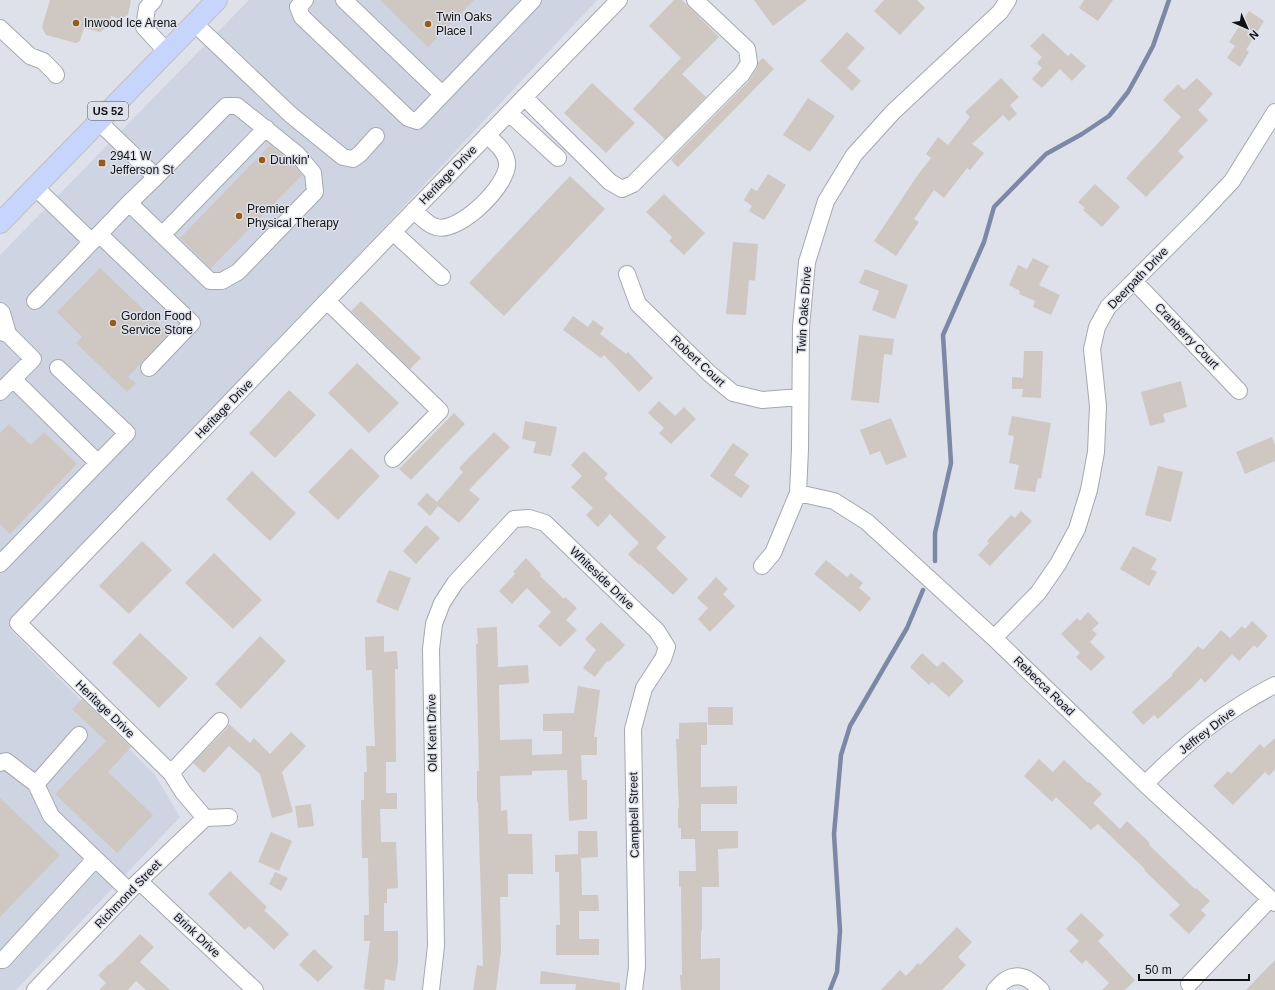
<svg xmlns="http://www.w3.org/2000/svg" width="1275" height="990" viewBox="0 0 1275 990" font-family="Arial,sans-serif">
  <style>
    .built { fill: #cfd4e3 }
    .lines { fill: none; stroke-linecap: round; stroke-linejoin: round }
    .stream { stroke: #7d88a7; stroke-width: 4.5 }
    .building { fill: #cec7c2 }
    .minor-casing { stroke: #a5a8af; stroke-width: 18 }
    .major-casing { stroke: #c1c1c2; stroke-width: 22 }
    .minor { stroke: #fff; stroke-width: 16 }
    .major { stroke: #c7d4fc; stroke-width: 20 }
    .poi-dot { fill: #965b1a; stroke: #dee1e9; stroke-width: 1.5 }
    .labels { text-anchor: middle; stroke-width: 3; stroke-linejoin: round; paint-order: stroke }
    .shield { fill: #dee1e9; stroke: #4f5055; stroke-width: 1 }
    .shield-label { font-size: 11px; font-weight: bold; fill: #121215 }
    .poi-label { font-size: 12px; fill: #121215; stroke: #dee1e9; text-anchor: start }
    .street-label { font-size: 12px; fill: #121215; stroke: #dee1e9 }
  </style>
  <rect width="100%" height="100%" fill="#dee1e9"/>
  <path class="built" d="M249,0H597L9,628L155,775L180,817L16,990H0V255Z"/>
  <g class="lines">
    <path class="stream" d="M935,561V533L951,463L943,335L984,242L994,207L1046,154L1082,134L1109,116L1128,92L1138,74L1153,46L1169,0
      M830,990L837,972L840,931L834,834L841,755L850,726L907,628L923,590"/>
  </g>
  <path class="building" d="M50,0H131L128,15L120,19L111,16L108,26L100,32L84,28L80,41L76,43L46,35L42,27Z
    M380,0H474L428,47Z
    M674,0H682L719,37L682,74L706,97L665,139L633,109L681,58L649,26Z
    M754,0H807L773,26Z
    M884,0H917L925,8L900,35L874,11Z
    M1084,0H1113L1098,21L1079,8Z
    M1249,11L1264,21L1246,50L1249,52L1240,67L1227,58L1235,46L1229,42Z
    M847,32L865,48L847,68L861,81L852,91L820,61Z
    M1043,33L1068,56L1071,53L1086,66L1072,81L1060,69L1042,88L1032,79L1042,68L1037,63L1042,57L1030,46Z
    M763,58L774,69L678,167L671,160L749,81L757,68L758,62Z
    M1001,78L1019,97L1010,105L1017,114L1009,121L1003,115L972,144L984,153L970,170L967,168L944,198L934,190L914,219L919,222L896,256L874,241L917,176L931,158L926,154L938,137L948,145L970,117L965,112Z
    M1197,78L1213,94L1198,110L1208,120L1178,151L1184,157L1146,197L1126,178L1170,130V129L1181,117L1163,100L1178,84L1184,90Z
    M592,83L635,123L606,153L564,113Z
    M808,98L835,116L810,152L783,135Z
    M270,145L290,161L302,175L211,268L180,238Z
    M768,174L786,185L764,220L749,211L752,206L744,200L751,188L757,191Z
    M570,176L605,209L504,316L469,283Z
    M1095,184L1120,207L1102,227L1083,210L1085,208L1078,202Z
    M664,194L705,233L684,255L669,241L672,237L646,212Z
    M733,242L758,244L755,281L749,280L746,315L726,314Z
    M1033,258L1049,266L1039,285L1060,295L1051,315L1033,307L1035,301L1019,294L1020,291L1009,285L1018,265L1027,269Z
    M100,268L169,334L128,377L136,383L127,392L76,343L82,337L57,312Z
    M865,269L908,285L895,319L872,310L879,291L859,283Z
    M361,301L421,358L410,369L351,311Z
    M573,316L588,327L593,320L604,328L600,334L626,354L628,352L653,378L639,392L604,355L601,358L563,330Z
    M859,335L894,339L892,355L884,354L879,403L851,400Z
    M1024,351H1043L1041,398L1022,397L1023,389H1012V377L1023,378Z
    M357,363L399,403L369,433L328,393Z
    M1181,381L1187,407L1163,414L1165,422L1150,426L1141,392Z
    M289,390L316,415L275,458L249,433Z
    M659,401L675,416L684,407L696,419L671,444L659,433L664,428L648,413Z
    M454,413L465,424L411,480L399,469Z
    M1012,416L1051,423L1041,479L1038,478L1035,492L1014,489L1019,465L1009,463L1014,436L1008,435Z
    M891,418L907,457L886,465L880,451L870,455L860,430Z
    M525,421L557,427L551,456L533,453L536,442L522,439Z
    M9,424L31,445L44,432L77,464L10,534L0,524V433Z
    M494,432L510,447L469,490L480,499L459,523L438,506L430,516L417,504L427,493L437,502L463,472L459,468Z
    M1272,437L1275,445V461L1245,474L1236,452Z
    M733,443L749,454L734,475L750,486L741,498L710,476Z
    M351,448L380,476L338,520L308,492Z
    M584,451L608,474L604,478L666,537L656,548L688,579L673,595L640,564L639,565L628,554L639,543L610,514L598,527L586,515L593,508L571,487L582,476L571,465Z
    M1158,466L1183,472L1171,522L1145,515Z
    M252,471L296,513L270,541L226,499Z
    M1021,511L1032,521L990,566L978,555L989,543L987,541L1011,515L1015,518Z
    M426,525L440,538L416,564L403,551Z
    M142,541L172,570L129,614L99,586Z
    M1133,546L1157,559L1151,569L1157,572L1149,586L1120,569Z
    M214,553L262,600L233,629L185,583Z
    M526,558L541,574L540,576L564,599L565,597L577,608L566,620L577,630L560,647L538,626L551,612L527,588L512,604L499,591L515,574L513,572Z
    M826,560L847,577L851,573L863,583L859,588L871,598L860,612L814,574Z
    M389,570L411,578L398,611L376,602Z
    M716,577L728,589L723,594L735,606L710,632L698,619L708,608L697,598Z
    M1088,612L1099,623L1092,630L1097,634L1090,642L1105,657L1091,671L1076,657L1080,653L1061,634L1077,618L1080,621Z
    M1252,621L1268,636L1257,648L1254,645L1239,661L1232,654L1205,683L1201,678L1190,690H1189L1158,719L1154,715L1143,725L1132,712L1173,675L1172,674L1198,646L1203,650L1221,630L1230,638L1242,626L1245,629Z
    M601,622L625,645L609,662L607,661L595,677L583,668L596,650L585,639Z
    M497,627L498,667L528,665L529,683L499,685L500,740L532,739V755L562,754V731H543V714L574,713L578,686L600,690L594,737H597V755H581L582,780H587V819L569,821L567,770L532,771V775L500,776L501,811L507,810L508,834H532L533,874H508V897H500L501,951L496,990H473L477,965L483,966L478,802H477V771H479L476,644H478L477,628Z
    M140,633L188,678L159,708L112,663Z
    M260,636L286,661L241,709L215,684Z
    M384,636V652L397,651L398,669H395L396,762H386V793H397V809H380L381,842H396L398,888L387,889V903H384V931H398V962L395,981L385,979L384,990H371L364,989L370,941H364V915H369L368,858H362L361,800H364V772H367L366,746H375L372,670H366L365,637Z
    M922,653L937,667L943,661L964,681L949,697L932,682L929,685L910,667Z
    M82,699L131,747L108,772L153,815L117,853L55,794L106,741L72,709Z
    M708,707H733V725H708Z
    M707,722V745H701V787L737,786V804H701V831H738V848L718,849L719,887H702V931H701V959L720,958V990H681L680,975H682L681,887H679V871H696L695,839H681V828H678V808H679L676,739H679V723Z
    M229,724L250,743L254,738L270,754L291,732L306,746L282,772L293,812L272,818L260,774L229,746L204,773L193,763L227,728Z
    M1275,738V769L1269,776L1265,772L1233,805L1213,786L1228,771L1231,774L1260,744L1264,748Z
    M1039,759L1053,772L1064,760L1088,783L1089,782L1102,794L1093,803L1120,829L1127,821L1150,843L1149,845L1195,889L1196,888L1210,901L1201,910L1206,915L1189,934L1169,915L1180,905L1144,870L1145,869L1098,824L1091,830L1056,797L1052,802L1024,776Z
    M0,798L60,855L0,917Z
    M311,804L314,826L298,828L295,806Z
    M578,831H597L598,857L581,858L582,895H598L599,911H579V939H599V955H556V925H560L559,872H555V855L578,854Z
    M271,832L292,841L279,871L258,862Z
    M230,871L267,907L264,910L289,934L274,950L249,926L245,930L208,894Z
    M275,872L288,878L281,891L269,884Z
    M1081,913L1104,935L1098,941L1135,980L1125,990H1102L1109,983L1086,960L1082,964L1069,951L1079,941L1066,929Z
    M957,927L972,942L958,957L966,965L942,990H881L900,970L906,976L918,963L920,965Z
    M140,934L154,947L140,962L170,990H146L136,981L128,990H99L106,983L98,975L109,964L110,965Z
    M314,949L333,967L318,982L299,965Z
    M1275,960V990H1246Z
    M541,971L620,983V990H575L576,984H540Z"/>
  <g class="lines">
    <g class="minor-casing">
      <path id="minor" d="M154,0L147,8L144,27L167,52
        M305,0L298,7L302,17L408,118L417,121L533,0
        M344,0L442,94
        M194,23L291,115L343,157L353,159L360,154L376,136
        M0,28L30,56L43,61L55,73L56,75
        M524,97L610,182L622,189L633,184L742,74L749,63L747,49L695,0
        M226,106H237L297,154L313,173L315,192L238,272L222,281H210L129,203L156,177Z
        M509,113L558,158
        M99,122L156,177
        M35,187L91,241
        M414,210C420,216 428,225 436,227C459,234 510,184 507,162C505,150 495,143 487,135
        M393,232L442,277
        M99,234L192,323L149,368
        M162,235L266,128
        M627,274L638,304L710,374L733,393L762,400L800,397
        M1134,281L1239,391
        M35,301L129,203
        M327,301L440,411L393,459
        M0,311L2,313L8,334
        M0,332L8,334L33,359L0,392
        M13,379L98,463
        M798,493L834,501L867,522L994,638L1145,784L1275,903
        M0,564L127,433L58,368
        M762,566L773,553L798,493L800,449L801,327L807,262L826,201L854,155L893,112L1000,12L1008,0
        M994,638L1038,593L1058,564L1077,529L1089,490L1096,452L1098,406L1092,349L1097,327L1108,307L1198,217L1232,181L1275,112
        M79,735L36,784L51,816L129,891
        M0,763L6,761L36,784
        M171,773L220,721
        M1145,784C1174,755 1205,727 1240,705C1251,698 1263,691 1275,685
        M205,818L183,792L171,773L18,623L393,232L619,0
        M139,881L255,990
        M0,960H3L95,859
        M1189,984L1270,899
        M35,990L139,881L205,818L229,817
        M431,990L436,946L431,649L434,624L442,603L455,583L514,519L529,518L545,523L657,631L667,647L663,659L644,688L633,729L637,967L634,990
        M995,990C998,987 1001,983 1004,981C1019,970 1031,980 1041,990"/>
    </g>
    <g class="major-casing">
      <path id="major" d="M0,223L217,0"/>
    </g>
    <use href="#minor" class="minor"/>
    <use href="#major" class="major"/>
  </g>
  <g class="poi-dot">
    <circle cx="76" cy="23" r="4"/>
    <circle cx="428" cy="24" r="4"/>
    <circle cx="262" cy="160" r="4"/>
    <rect x="98" y="159" width="8" height="8" rx="2"/>
    <circle cx="239" cy="216" r="4"/>
    <circle cx="113" cy="323" r="4"/>
  </g>
  <g class="labels">
    <rect class="shield" x="88" y="102" width="40" height="18" rx="3"/>
    <g class="shield-label">
      <text x="108" y="115">US 52</text>
    </g>
    <g class="poi-label">
      <text x="436" y="21">Twin Oaks<tspan x="436" dy="14">Place I</tspan></text>
      <text x="84" y="27">Inwood Ice Arena</text>
      <text x="110" y="160">2941 W<tspan x="110" dy="14">Jefferson St</tspan></text>
      <text x="270" y="164">Dunkin'</text>
      <text x="247" y="213">Premier<tspan x="247" dy="14">Physical Therapy</tspan></text>
      <text x="121" y="320">Gordon Food<tspan x="121" dy="14">Service Store</tspan></text>
    </g>
    <g class="street-label">
      <text transform="translate(448 175) rotate(-46)" y="4">Heritage Drive</text>
      <text transform="translate(1138 278) rotate(-46)" y="4">Deerpath Drive</text>
      <text transform="translate(804 310) rotate(-86)" y="4">Twin Oaks Drive</text>
      <text transform="translate(1187 336) rotate(46)" y="4">Cranberry Court</text>
      <text transform="translate(698 361) rotate(43)" y="4">Robert Court</text>
      <text transform="translate(224 409) rotate(-46)" y="4">Heritage Drive</text>
      <text transform="translate(602 578) rotate(44)" y="4">Whiteside Drive</text>
      <text transform="translate(1044 686) rotate(44)" y="4">Rebecca Road</text>
      <text transform="translate(105 709) rotate(44)" y="4">Heritage Drive</text>
      <text transform="translate(1207 731) rotate(-38)" y="4">Jeffrey Drive</text>
      <text transform="translate(432 733) rotate(-91)" y="4">Old Kent Drive</text>
      <text transform="translate(634 815) rotate(-91)" y="4">Campbell Street</text>
      <text transform="translate(128 894) rotate(-46)" y="4">Richmond Street</text>
      <text transform="translate(197 935) rotate(43)" y="4">Brink Drive</text>
    </g>
  </g>
  <g transform="translate(1247 28) rotate(135)" stroke="#dee1e9" stroke-width="3" paint-order="stroke">
  <path d="M0-3L7 15L0 10L-7 15Z" fill="#121215"/>
  <text y="-6" font-size="11" font-weight="bold" text-anchor="middle" fill="#121215">N</text>
  </g>
  <path d="M1139 974v6h110v-6" fill="none" stroke="#121215" stroke-width="2"/>
  <text x="1145" y="974" font-size="12" fill="#121215" stroke="#dee1e9" stroke-width="3" paint-order="stroke">50 m</text>
</svg>
